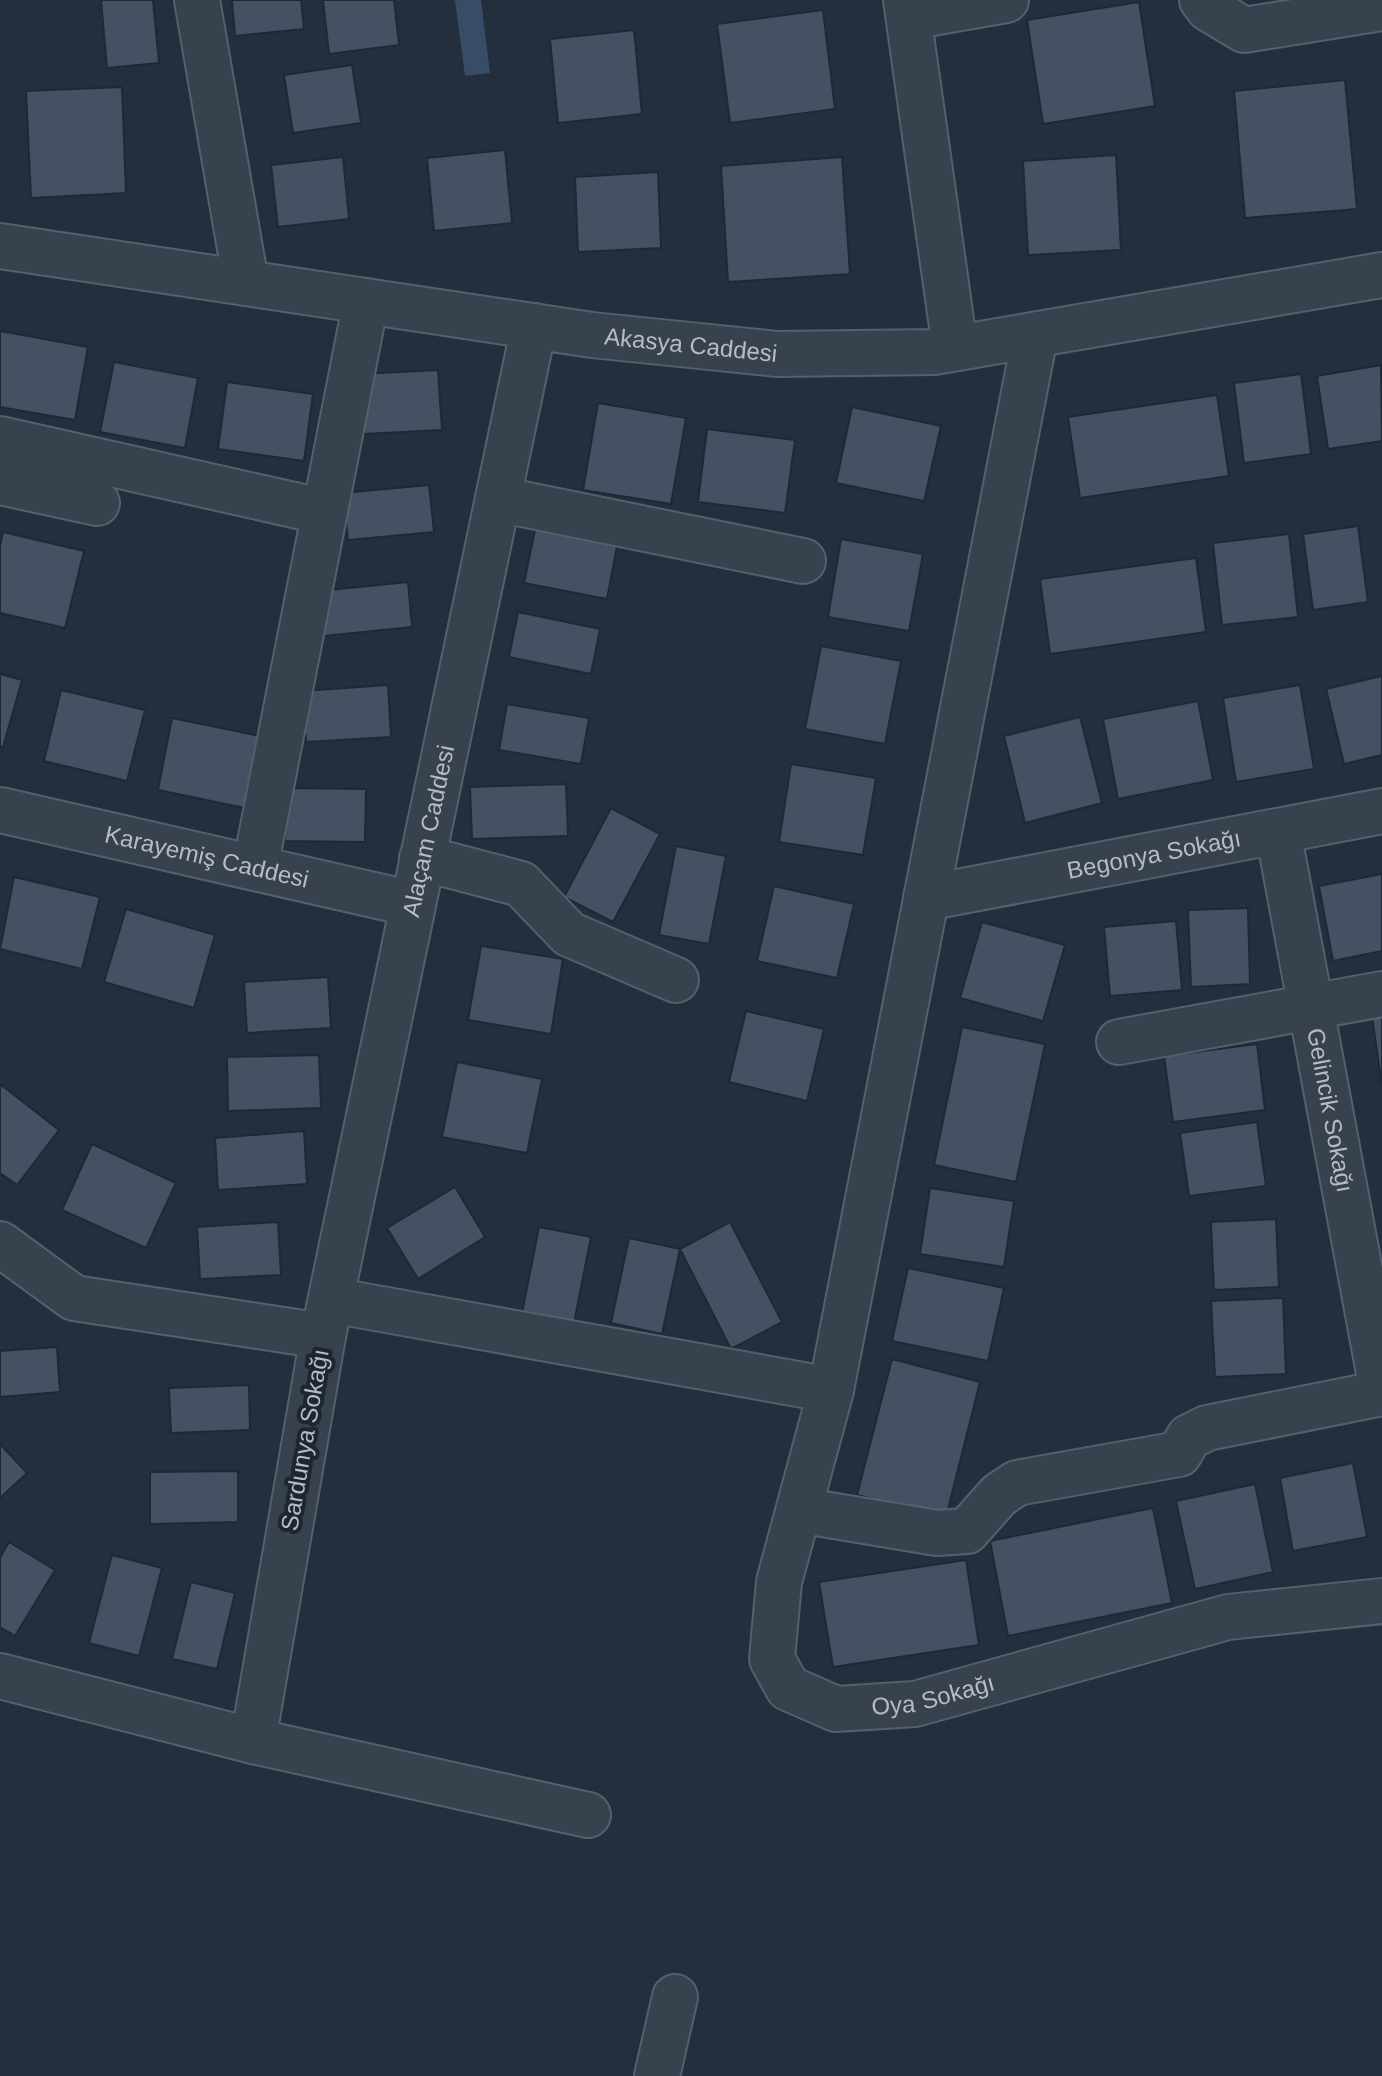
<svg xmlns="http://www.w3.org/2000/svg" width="1382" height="2076" viewBox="0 0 1382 2076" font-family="Arial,sans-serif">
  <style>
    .water { fill: #394c67 }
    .building { fill: #455162; stroke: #1f2835; stroke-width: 2 }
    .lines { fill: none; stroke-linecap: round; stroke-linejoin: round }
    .minor-casing { stroke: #565f6c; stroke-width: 48 }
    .minor { stroke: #38414e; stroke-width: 44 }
    .labels { text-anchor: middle; stroke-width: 8; stroke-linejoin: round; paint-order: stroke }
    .street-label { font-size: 24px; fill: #b4bcc9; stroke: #1d2633 }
  </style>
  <rect width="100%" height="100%" fill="#242f3e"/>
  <path class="water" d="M455,0H481L490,73L465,76Z"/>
  <path class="building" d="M101,0H153L159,63L107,68Z
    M232,0H301L304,29L235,36Z
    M323,0H394L399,45L329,54Z
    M1139,2L1155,106L1043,124L1027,20Z
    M823,10L835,109L730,123L717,24Z
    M634,30L642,114L558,123L550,39Z
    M352,65L361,123L293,133L284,75Z
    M1345,80L1357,209L1245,218L1234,91Z
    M122,87L126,193L31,198L26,91Z
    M505,150L512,223L434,231L427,158Z
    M1116,155L1121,250L1028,255L1023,161Z
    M343,157L349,219L278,227L271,165Z
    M842,157L850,274L728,282L721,166Z
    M658,172L661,248L578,252L575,177Z
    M0,331L88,347L75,420L0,407Z
    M114,362L198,378L185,448L100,432Z
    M1381,365L1382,441L1328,449L1317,376Z
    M438,370L442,430L364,434L361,374Z
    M1301,374L1311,454L1244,463L1234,383Z
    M227,382L313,394L304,461L218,449Z
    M1217,395L1229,476L1080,498L1068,417Z
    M598,403L686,418L671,504L583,490Z
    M852,407L941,426L924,501L836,483Z
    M707,429L795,440L785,513L698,502Z
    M429,485L434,532L348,540L343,493Z
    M536,525L618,541L607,599L524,583Z
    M1358,526L1368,602L1313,610L1303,534Z
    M3,532L84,551L65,628L0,613V546Z
    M1289,534L1298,617L1222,625L1213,543Z
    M841,539L923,554L909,631L828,617Z
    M1196,558L1206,632L1050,654L1040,579Z
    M408,582L412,627L324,636L319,591Z
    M518,612L600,629L591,674L509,657Z
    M821,646L901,661L885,744L805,729Z
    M0,674L22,680L3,747H0Z
    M1382,676V755L1344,764L1326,689Z
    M388,685L391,737L306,742L302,691Z
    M1300,685L1314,769L1236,782L1223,698Z
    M61,690L145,710L127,781L44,761Z
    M1198,701L1213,780L1118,799L1103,719Z
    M507,704L589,718L581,764L499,750Z
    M1080,717L1102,803L1025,823L1004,736Z
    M172,718L260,736L245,808L158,790Z
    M791,764L876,778L863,855L779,842Z
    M566,784L568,836L472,839L470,787Z
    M286,788L366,789L365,842L285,841Z
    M611,808L660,834L613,922L564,897Z
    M676,846L726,856L709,944L659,935Z
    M1382,874V951L1333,961L1319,886Z
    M14,877L100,897L82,969L0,949Z
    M774,886L854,904L837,978L757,961Z
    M1248,908L1250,984L1191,987L1188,910Z
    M126,909L215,935L194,1008L104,982Z
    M1176,921L1182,990L1110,996L1104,927Z
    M982,922L1065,945L1043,1021L960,998Z
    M481,946L563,959L551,1034L468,1020Z
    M328,977L331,1028L247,1033L244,982Z
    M746,1011L824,1029L807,1101L729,1082Z
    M1382,1014V1086L1372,1016Z
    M962,1027L1045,1044L1016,1182L934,1165Z
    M1257,1044L1265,1110L1173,1122L1164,1056Z
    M319,1055L321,1108L228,1111L227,1057Z
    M457,1062L542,1079L527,1153L442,1137Z
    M0,1084L59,1130L17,1185L0,1173Z
    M1257,1122L1266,1186L1189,1196L1180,1133Z
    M304,1131L307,1184L218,1190L215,1138Z
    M92,1144L176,1183L146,1248L62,1210Z
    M455,1187L485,1237L418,1279L387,1228Z
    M930,1188L1014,1201L1004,1267L920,1254Z
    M1276,1219L1279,1287L1214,1290L1211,1222Z
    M278,1222L281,1275L200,1279L197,1227Z
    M730,1222L782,1322L731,1349L680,1249Z
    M539,1227L591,1237L574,1323L522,1313Z
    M629,1238L680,1249L662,1334L611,1323Z
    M908,1268L1004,1288L988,1361L892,1341Z
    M1283,1298L1286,1374L1215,1377L1211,1301Z
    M57,1347L60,1392L0,1397V1351Z
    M892,1359L980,1382L946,1517L857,1495Z
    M249,1385L250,1430L171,1433L169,1388Z
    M0,1444L27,1473L0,1498Z
    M1353,1463L1367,1537L1293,1551L1280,1478Z
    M238,1471V1522L150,1524V1472Z
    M1255,1484L1273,1572L1195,1589L1176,1501Z
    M1153,1508L1172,1603L1008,1636L990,1541Z
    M9,1542L55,1570L15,1636L0,1627V1558Z
    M112,1555L162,1568L139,1656L89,1643Z
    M966,1560L979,1645L833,1667L819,1582Z
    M191,1582L235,1593L217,1669L172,1659Z"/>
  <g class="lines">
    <g class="minor-casing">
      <g id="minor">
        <path d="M197,0L246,283"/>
        <path d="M906,0L955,348"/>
        <path d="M1202,0L1209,9L1244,30L1382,8"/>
        <path d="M909,17L1006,0"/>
        <path id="s1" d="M0,246L592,335L777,354L934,352L1382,275"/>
        <path d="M0,439L325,512"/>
        <path d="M0,482L97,503"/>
        <path d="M498,499L803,561"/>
        <path id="s2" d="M0,810L413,904"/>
        <path id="s3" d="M1278,831L1382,1389"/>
        <path d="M422,858L521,884L569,934L676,980"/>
        <path d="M255,868L366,301"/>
        <path id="s4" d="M926,898L1382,811"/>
        <path d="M1119,1042L1382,994"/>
        <path d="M0,1244L74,1298L323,1336L253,1741"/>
        <path d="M331,1300L831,1390L1035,336"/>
        <path id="s5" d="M323,1336L534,326"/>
        <path id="s6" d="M831,1390L779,1582L772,1659L788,1688L836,1709L915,1704L1228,1617L1382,1601"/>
        <path d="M799,1510L937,1533L967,1531L999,1495L1017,1483L1179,1454L1189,1437L1207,1428L1382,1393"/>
        <path d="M0,1676L253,1741L588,1815"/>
        <path d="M657,2076L675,1997"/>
      </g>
    </g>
    <use href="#minor" class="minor"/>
  </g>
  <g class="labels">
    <g class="street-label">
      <text dy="8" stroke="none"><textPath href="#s1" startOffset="698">Akasya Caddesi</textPath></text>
      <text dy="8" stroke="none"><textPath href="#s5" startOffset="516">Alaçam Caddesi</textPath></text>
      <text dy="8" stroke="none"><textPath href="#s4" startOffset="232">Begonya Sokağı</textPath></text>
      <text dy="8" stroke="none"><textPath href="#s2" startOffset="212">Karayemiş Caddesi</textPath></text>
      <text dy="8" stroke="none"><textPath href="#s3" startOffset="284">Gelincik Sokağı</textPath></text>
      <text transform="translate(305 1440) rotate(-80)" y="8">Sardunya Sokağı</text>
      <text dy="8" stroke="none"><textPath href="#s6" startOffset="460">Oya Sokağı</textPath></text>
    </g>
  </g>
</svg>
